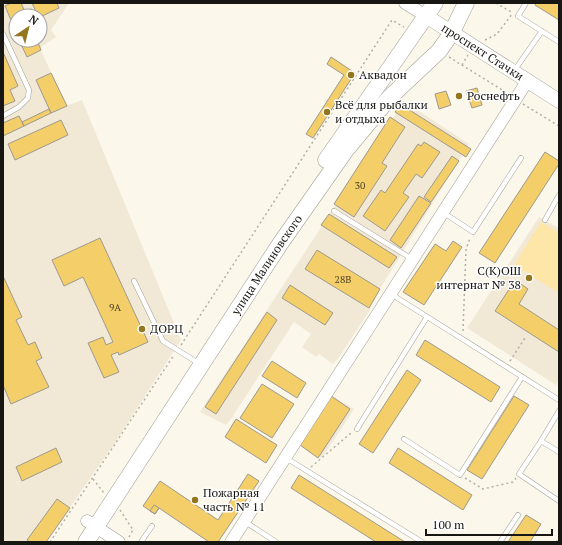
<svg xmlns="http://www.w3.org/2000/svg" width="562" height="545" viewBox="0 0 562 545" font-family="'PT Serif',serif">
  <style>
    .built { fill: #f1e9d6; fill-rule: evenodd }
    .green { fill: #fde6a7 }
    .building { fill: #f4cf69; stroke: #9d998e }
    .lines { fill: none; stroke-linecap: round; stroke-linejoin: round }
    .lane-casing { stroke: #a39f94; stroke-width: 5.5 }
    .secondary-casing { stroke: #a39f94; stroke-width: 13 }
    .primary-casing { stroke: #a39f94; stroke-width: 15 }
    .highway-casing { stroke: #a39f94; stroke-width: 17 }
    .path { stroke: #b2afa5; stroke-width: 1.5; stroke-dasharray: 2 3; stroke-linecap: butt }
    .lane { stroke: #fff; stroke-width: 4.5 }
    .secondary { stroke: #fff; stroke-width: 12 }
    .primary { stroke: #fff; stroke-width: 14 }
    .highway { stroke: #fff; stroke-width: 16 }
    .poi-dot { fill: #93761d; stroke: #fff; stroke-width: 1.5 }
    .labels { text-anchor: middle; stroke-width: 3; stroke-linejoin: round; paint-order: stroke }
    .number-label { font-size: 10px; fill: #4e4428 }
    .street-label { font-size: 12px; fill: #171612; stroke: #fff }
    .poi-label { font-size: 12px; fill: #171612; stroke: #fff; text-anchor: start }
  </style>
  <rect width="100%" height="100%" fill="#fbf7eb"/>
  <path class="built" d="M3,3H69L51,30L56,37L40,48L66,106L82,100L181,340L116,441L46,542H3ZM16,16H40V40H16Z
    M404,101L469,144L370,305V310L339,357L333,364L319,354L316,357L302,347L311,334L294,322L231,419L226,425L200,412Z
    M539,217L559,228V379L556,385L467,328Z
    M333,396L354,409L322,458L301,445Z"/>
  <path class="green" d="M541,222L559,233V293L514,265Z"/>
  <path class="building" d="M11,3H21L27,16H16V32L5,6Z
    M32,3H57L59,8L40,17L38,16Z
    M536,3H559V20L535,5Z
    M19,40H37L41,50L27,57Z
    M3,52L18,86L10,90L15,101L3,106Z
    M331,57L355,73L313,138L306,134L344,75L327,64Z
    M51,73L67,106L51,113L36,80Z
    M477,88L482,105L472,108L466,91Z
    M446,91L451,105L439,109L435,94Z
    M400,104L471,149L466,157L395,112Z
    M49,109L51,113L24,126L22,122Z
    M19,116L24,126L3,136V123Z
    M390,117L405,127L382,163L387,166L354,217L334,204Z
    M61,120L68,135L15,160L8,144Z
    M424,142L440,152L422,178L416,174L403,193L409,197L385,231L363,216L381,190L385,193L418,144L421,146Z
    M545,152L559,161V164L495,263L479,253Z
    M452,156L459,161L431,202L424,197Z
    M419,196L431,203L401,248L390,240Z
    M329,214L397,257L389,268L321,225Z
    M100,238L148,342L119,355L118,352L111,355L119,372L104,378L88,343L103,337L106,345L113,342L83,277L64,286L52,260Z
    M453,241L462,247L424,305L403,292L435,244L446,251Z
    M317,250L380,289L369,308L305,269Z
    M3,276L22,317L16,320L28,345L35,342L42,358L36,361L49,387L11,404L3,385Z
    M515,280L528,289L519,304L559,330V352L495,311Z
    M290,285L333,313L325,325L282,298Z
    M267,312L277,320L216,414L205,407Z
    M425,340L500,387L491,402L416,355Z
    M272,361L306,383L297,398L262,376Z
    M407,370L421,380L373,453L359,444Z
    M262,384L294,404L272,438L240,418Z
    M331,396L350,409L318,458L300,445Z
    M514,396L529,405L482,479L467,470Z
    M236,419L277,445L266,463L225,437Z
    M56,448L62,462L22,481L16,467Z
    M398,448L472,495L463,510L389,463Z
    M248,474L259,481L218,542H209L159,508L155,514L143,506L160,481L218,520Z
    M299,475L405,542H376L291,488Z
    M57,499L70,508L46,542H30L27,540Z
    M154,505L159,508L155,514L150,511Z
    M526,515L541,524L530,542H508Z"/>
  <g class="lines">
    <g class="lane-casing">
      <path id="lane" d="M526,3L518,16L559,42
        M3,34L29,90L28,98L19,107L3,116
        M514,71L542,31
        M334,211L412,259
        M444,213L473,232L521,158
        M545,220L559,195
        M134,281L163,341L195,361
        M391,294L559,400
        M559,411L541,441L559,452
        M357,429L427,317
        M404,439L460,475L522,377
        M541,441L519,474L559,501
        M286,458L422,542
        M244,521L276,542
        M141,542L152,526
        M500,542L518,515"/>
    </g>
    <g class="secondary-casing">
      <path id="secondary" d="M405,3L426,16
        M87,521L119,542
        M231,542L528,80"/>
    </g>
    <g class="primary-casing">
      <g id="primary">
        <path id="s1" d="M426,16L559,101"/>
      </g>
    </g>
    <g class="highway-casing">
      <g id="highway">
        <path d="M326,160L435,3"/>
        <path id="s2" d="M86,542L280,244L346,150L390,97L439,51L451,34L466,3"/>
      </g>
    </g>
    <path class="path" d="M496,3L513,13
      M485,40L497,34L512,14
      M449,57L507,93
      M462,65L468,55
      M523,104L559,126
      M463,331L466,249L470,238
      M181,345L392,20L404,27
      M510,361L525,338
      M311,467L351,433
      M465,478L483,489L513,482L516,478
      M93,479L104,493
      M120,510L133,530L129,537
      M50,542L174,355
      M556,542L559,538"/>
    <use href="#lane" class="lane"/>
    <use href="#secondary" class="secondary"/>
    <use href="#primary" class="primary"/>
    <use href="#highway" class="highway"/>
  </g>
  <g class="poi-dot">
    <circle cx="351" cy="75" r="4"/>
    <circle cx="459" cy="96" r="4"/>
    <circle cx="327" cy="112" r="4"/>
    <circle cx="529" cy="278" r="4"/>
    <circle cx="142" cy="329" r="4"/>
    <circle cx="195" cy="500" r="4"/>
  </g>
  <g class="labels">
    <g class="number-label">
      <text x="360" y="189">30</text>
      <text x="343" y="283">28В</text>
      <text x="115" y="311">9А</text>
    </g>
    <g class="street-label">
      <text dy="4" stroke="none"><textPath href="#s1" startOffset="67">проспект Стачки</textPath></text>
      <text dy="4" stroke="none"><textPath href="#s2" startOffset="331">улица Малиновского</textPath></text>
    </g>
    <g class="poi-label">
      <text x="359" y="79">Аквадон</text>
      <text x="467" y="100">Роснефть</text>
      <text x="335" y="109">Всё для рыбалки<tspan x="335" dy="14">и отдыха</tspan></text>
      <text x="521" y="275" text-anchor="end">С(К)ОШ<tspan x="521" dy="14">интернат № 38</tspan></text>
      <text x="150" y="333">ДОРЦ</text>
      <text x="203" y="497">Пожарная<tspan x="203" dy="14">часть № 11</tspan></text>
    </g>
  </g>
  <rect width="562" height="545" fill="none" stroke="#171612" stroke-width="8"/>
  <g transform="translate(28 28) rotate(35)"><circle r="19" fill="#ffffff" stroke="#a2a2a0"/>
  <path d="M0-3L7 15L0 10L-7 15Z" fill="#93761d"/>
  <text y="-6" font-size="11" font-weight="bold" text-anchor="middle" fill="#171612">N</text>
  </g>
  <path d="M426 529v6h126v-6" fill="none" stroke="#171612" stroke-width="2"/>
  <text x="432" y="529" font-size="12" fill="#171612" stroke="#ffffff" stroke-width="3" paint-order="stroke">100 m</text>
</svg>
